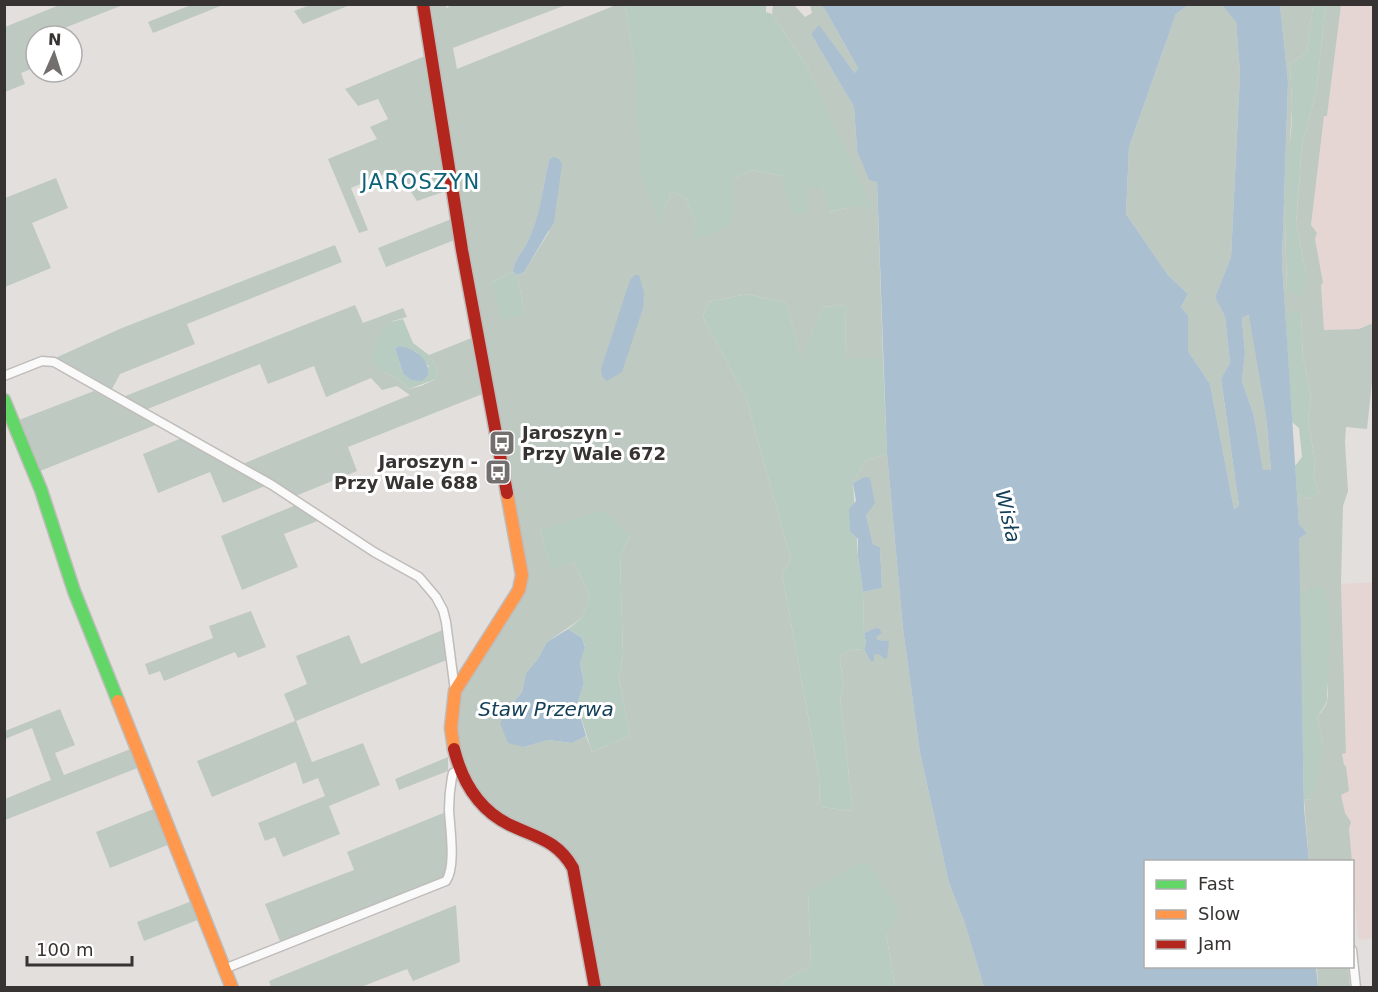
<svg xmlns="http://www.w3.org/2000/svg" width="1378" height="992" viewBox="0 0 1378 992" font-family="'DejaVu Sans',sans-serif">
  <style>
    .commercial { fill: #e6d6d3 }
    .green { fill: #bec9c2; fill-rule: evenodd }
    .forest { fill: #b9ccc1; fill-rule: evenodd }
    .water { fill: #aac0d0; fill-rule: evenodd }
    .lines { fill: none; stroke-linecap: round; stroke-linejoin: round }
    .street-casing { stroke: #bfbcba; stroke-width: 11 }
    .fast-casing { stroke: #bfbcba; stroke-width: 15 }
    .slow-casing { stroke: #bfbcba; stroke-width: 15 }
    .jam-casing { stroke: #bfbcba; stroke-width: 15 }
    .street { stroke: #fbfafa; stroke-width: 8 }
    .fast { stroke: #63d668; stroke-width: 12 }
    .slow { stroke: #ff974d; stroke-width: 12 }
    .jam { stroke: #b3261e; stroke-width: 12 }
    .labels { text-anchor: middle; stroke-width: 6; stroke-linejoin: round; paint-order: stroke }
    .poi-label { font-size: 18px; font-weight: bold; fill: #363332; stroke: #fff; text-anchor: start }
    .water-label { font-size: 20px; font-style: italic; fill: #123e57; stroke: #fff }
    .quarter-label { font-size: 21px; letter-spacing: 1.5px; fill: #0d6277; stroke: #fff }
  </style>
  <rect width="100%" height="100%" fill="#e3dfdd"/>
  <path class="commercial" d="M1341,5H1373V323L1359,329L1324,330L1321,284L1322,283L1315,239L1317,233L1311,225L1324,116H1327Z
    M1373,582V939L1361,940L1358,938L1349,829L1351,822L1345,813L1340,795L1344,765L1342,753L1346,752L1341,584Z"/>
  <path class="green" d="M62,4L123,5L44,36H36V67L21,73L25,84L5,92V27Z
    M454,4L566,5L453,48L457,69L616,5H625L660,223L671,191L686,198L695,221L696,241L733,179L752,170L781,176L807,187H822L830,212L850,207H871L807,66L772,14L773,5H794L805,17L812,13L810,5H818L824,8L858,68L856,74L819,26L811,34L854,107L857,150L877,182L883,358H845L846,305L823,307L801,359L787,303L748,294L708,302L703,317L746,398L791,560L782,574L819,776L820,807L853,811L840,698C842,694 844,688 843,684C842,660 830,651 864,649L870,661L874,655L879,653L883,658L889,642L878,640L876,637L879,627L864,633L863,592L882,588L880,547L873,544L866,515L864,477L853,483L865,461L887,454L903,629L920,753L949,883L964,921L984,987H895L886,933L808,892L811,965L781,983L782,987H599L576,866L499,814L481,799L467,776L454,730L458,694L521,592L426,5H446V8ZM549,160V232L524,272L517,275L525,314L492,282L513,272C513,262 522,252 527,243C540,218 543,188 549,160ZM540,530L630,536L620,556L623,654L619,678L630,736L592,752L586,736L572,743L548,740L524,747L508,708L522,692L526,673L537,660L547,642L582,618L590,596L574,562L551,569Z
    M191,5H223L153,33L148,22Z
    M310,5V4L350,5L303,24L294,11Z
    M1188,5H1222L1236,21L1240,73L1231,257L1215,297L1225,317L1230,363L1221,380L1239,506L1234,509L1210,384L1188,351V315L1181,307L1188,294L1168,275L1126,214L1129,147L1176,14Z
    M1280,5H1313L1307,52L1290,64L1292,107L1285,220L1287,293L1306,272L1296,224L1302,146L1316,92L1326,5H1341L1327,116H1324L1311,225L1317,233L1315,239L1323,283L1321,285L1324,330L1359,329L1373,323V373L1367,429L1346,427L1345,442L1348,491L1343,506L1341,584L1346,753L1342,754L1344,765L1346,766L1349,791L1341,795L1345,813L1351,822L1349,829L1352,861H1309L1304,799L1310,800L1323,744L1317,717C1321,712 1326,707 1327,701C1332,679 1312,613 1307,589L1299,595V539L1307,533L1299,524L1297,494L1308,499L1319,493L1314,476L1315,461L1308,419L1311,395L1303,358L1301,313L1285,311L1282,262L1288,81Z
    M425,56L449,190L417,201L396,169L351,188L368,230L359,233L328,159L377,139L370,127L388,119L378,99L358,106L345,89Z
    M56,178L68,208L32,223L51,268L5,287V198Z
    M454,218L457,239L386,267L378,248Z
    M335,245L342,262L187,324L195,344L120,374L111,391L53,359L122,328Z
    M355,305L363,323L403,308L407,317L393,321L384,373L397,378L409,389L421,386L436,379L438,369L429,355L474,337L485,393L348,447L357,471L293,497L240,465L410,395L397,386L382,390L371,378L326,397L314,366L268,384L260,364L145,410L123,397Z
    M1250,315L1266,416L1271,470L1263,471L1254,416L1242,381L1245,353L1242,318Z
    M94,391L158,424L40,471L19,420Z
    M184,437L265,486L223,503L210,472L158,493L143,454Z
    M296,505L320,520L284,534L298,567L242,590L221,536Z
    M251,611L266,647L238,658L235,652L164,681L160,671L149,675L145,664L213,638L209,626Z
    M445,629L449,659L296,721L312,762L363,743L380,785L329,806L340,834L283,857L275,837L265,841L258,823L325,796L318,778L303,784L296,762L212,797L197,761L295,721L284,694L307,684L296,656L349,635L361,664Z
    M60,709L75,745L55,753L64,775L133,748L140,767L5,820V799L51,780L32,728L5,739V731Z
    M448,757V771L399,790L395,779Z
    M156,808L170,844L110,868L96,832Z
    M446,812L448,871L440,881L281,944L265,904L354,870L347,852Z
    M192,901L200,919L144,941L137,922Z
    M456,905L460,962L413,981L407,969L361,987H271L269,981Z
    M1317,967H1348L1350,987H1318Z"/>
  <path class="forest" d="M625,5H766V12L772,14L807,66L872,207H850L829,212L822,187H807V214H793L781,176L752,170L733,179L732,223L695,241V221L686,198L671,191L660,224L641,178L635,69Z
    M1313,5H1326L1316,92L1302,146L1299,184L1296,224L1306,272L1304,297L1287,293L1285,220L1287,155C1295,126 1291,94 1290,64L1307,52Z
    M513,272L517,275L525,314L501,320L492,282Z
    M748,294L787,303L801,358L823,307L846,305L845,358H883L887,454L865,461L853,483L858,556L863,592L864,633L866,643L864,649C830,651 842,660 843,684C844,689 842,694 840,698L853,811L820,807L819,776L782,574L791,560L746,398L703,317L708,302Z
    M1285,311L1301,312L1303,358L1311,395L1308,419L1315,461L1314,476L1319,493L1308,499L1297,494L1295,466L1302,457L1299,428L1292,422Z
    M403,319L413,343L429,355L438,369L436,379L409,389L397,378L384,373L371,361C378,340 379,323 403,319ZM398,346L416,352L429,367L403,373L395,349Z
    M604,510L630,536L620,556L623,654L619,678L630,736L592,752L577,705L584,683L580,663L585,646L582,638L568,629L582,618L590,596L574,562L551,570L540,530Z
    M1323,587C1334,604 1327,676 1327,700L1324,707L1317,717L1323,744L1319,772L1313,797L1310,800L1304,799L1299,595L1307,589Z
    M865,860L900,912L886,933L895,987H782L781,983L811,965L808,892Z"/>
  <path class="water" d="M818,5H1188L1176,14L1129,147L1126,214L1168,275L1188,294L1181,307L1188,315V351L1210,384L1234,509L1239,506L1221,379L1230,363L1225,317L1215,297L1231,257L1240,73L1236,22L1222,5H1280L1288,81L1282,262L1299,524L1307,533L1299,539L1304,807L1309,861L1146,862V966L1316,967L1318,987H984L964,921L949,883L920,753L903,629L887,454L877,182L869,180L857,150L854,107L811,34L819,25L855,73L858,68L824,8ZM1249,315L1266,416L1271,470H1263L1254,416L1242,381L1245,353L1242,318Z
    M553,157L558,158L562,164L554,222L524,272L517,275L513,272C513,262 522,252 527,243C540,218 543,187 549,160Z
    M635,275H639L644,293L643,308L622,372L607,381L602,376L601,369L630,280Z
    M398,346C413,348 430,358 428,375L422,381L411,380L403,373L395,349Z
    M864,477L870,478L875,503L866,515L873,544L880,547L882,588L863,592L858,556V539L850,531L849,509L856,501L853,483Z
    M878,627L882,633L876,637L878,640L889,641L887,659L883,658L879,654L874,655V661H870L864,649L866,643L864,633Z
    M568,629L582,638L585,647L580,663L584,683L577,705L586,736L572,743L548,740L524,747L508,743L500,723L508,708L522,692L526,673L537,660L547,642Z"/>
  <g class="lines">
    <g class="street-casing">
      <path id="street" d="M4,376L42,361L54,362L272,485L374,552L419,577L436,597L443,610L446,622L455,691
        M1352,950L1356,988
        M224,969L446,881C456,867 450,829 449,810C449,799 450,788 452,777L453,773L459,770"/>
    </g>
    <g class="fast-casing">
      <path id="fast" d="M4,400L41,490L74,591L118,701"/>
    </g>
    <g class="slow-casing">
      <path id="slow" d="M118,701L232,988
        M454,749L451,728L455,691L519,590L522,575L507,493"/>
    </g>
    <g class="jam-casing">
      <path id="jam" d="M423,4L462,250L507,493
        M454,749C462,781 479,810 510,825C537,838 557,840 573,868L595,988"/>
    </g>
    <use href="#street" class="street"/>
    <use href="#fast" class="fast"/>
    <use href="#slow" class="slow"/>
    <use href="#jam" class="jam"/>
  </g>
  <defs>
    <g id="bus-square" transform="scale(1.35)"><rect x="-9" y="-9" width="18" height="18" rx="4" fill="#736f6e" stroke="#fff"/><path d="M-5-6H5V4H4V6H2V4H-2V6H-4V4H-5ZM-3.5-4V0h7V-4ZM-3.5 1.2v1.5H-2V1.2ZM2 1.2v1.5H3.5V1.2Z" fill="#fff"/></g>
  </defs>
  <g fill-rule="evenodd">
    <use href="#bus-square" x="502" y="443"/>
    <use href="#bus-square" x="498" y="472"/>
  </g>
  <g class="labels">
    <g class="poi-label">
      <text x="522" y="439">Jaroszyn -<tspan x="522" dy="21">Przy Wale 672</tspan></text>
      <text x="478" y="468" text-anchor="end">Jaroszyn -<tspan x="478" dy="21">Przy Wale 688</tspan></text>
    </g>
    <g class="water-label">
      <text transform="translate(1008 516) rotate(77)" y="7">Wisła</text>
      <text x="546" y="716">Staw Przerwa</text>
    </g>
    <g class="quarter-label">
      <text x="421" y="189">JAROSZYN</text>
    </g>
  </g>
  <rect width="1378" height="992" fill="none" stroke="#363332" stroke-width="12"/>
  <rect x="1144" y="860" width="210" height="108" fill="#ffffff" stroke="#afadad" stroke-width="1.5"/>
  <rect x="1156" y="880" width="30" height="9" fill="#63d668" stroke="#afadad" stroke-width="1.5"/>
  <text x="1198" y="890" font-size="18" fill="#363332">Fast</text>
  <rect x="1156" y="910" width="30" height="9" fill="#ff974d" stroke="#afadad" stroke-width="1.5"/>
  <text x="1198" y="920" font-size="18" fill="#363332">Slow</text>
  <rect x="1156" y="940" width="30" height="9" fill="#b3261e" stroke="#afadad" stroke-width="1.5"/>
  <text x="1198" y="950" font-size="18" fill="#363332">Jam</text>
  <g transform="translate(54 54) rotate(3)"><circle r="28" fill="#ffffff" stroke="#afadad" stroke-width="1.5"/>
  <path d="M0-4.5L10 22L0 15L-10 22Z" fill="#736f6e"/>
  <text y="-9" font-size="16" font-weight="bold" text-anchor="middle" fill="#363332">N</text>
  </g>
  <path d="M27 956v9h105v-9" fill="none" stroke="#363332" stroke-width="3"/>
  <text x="36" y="956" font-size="18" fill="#363332" stroke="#ffffff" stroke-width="4.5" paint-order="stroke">100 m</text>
</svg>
